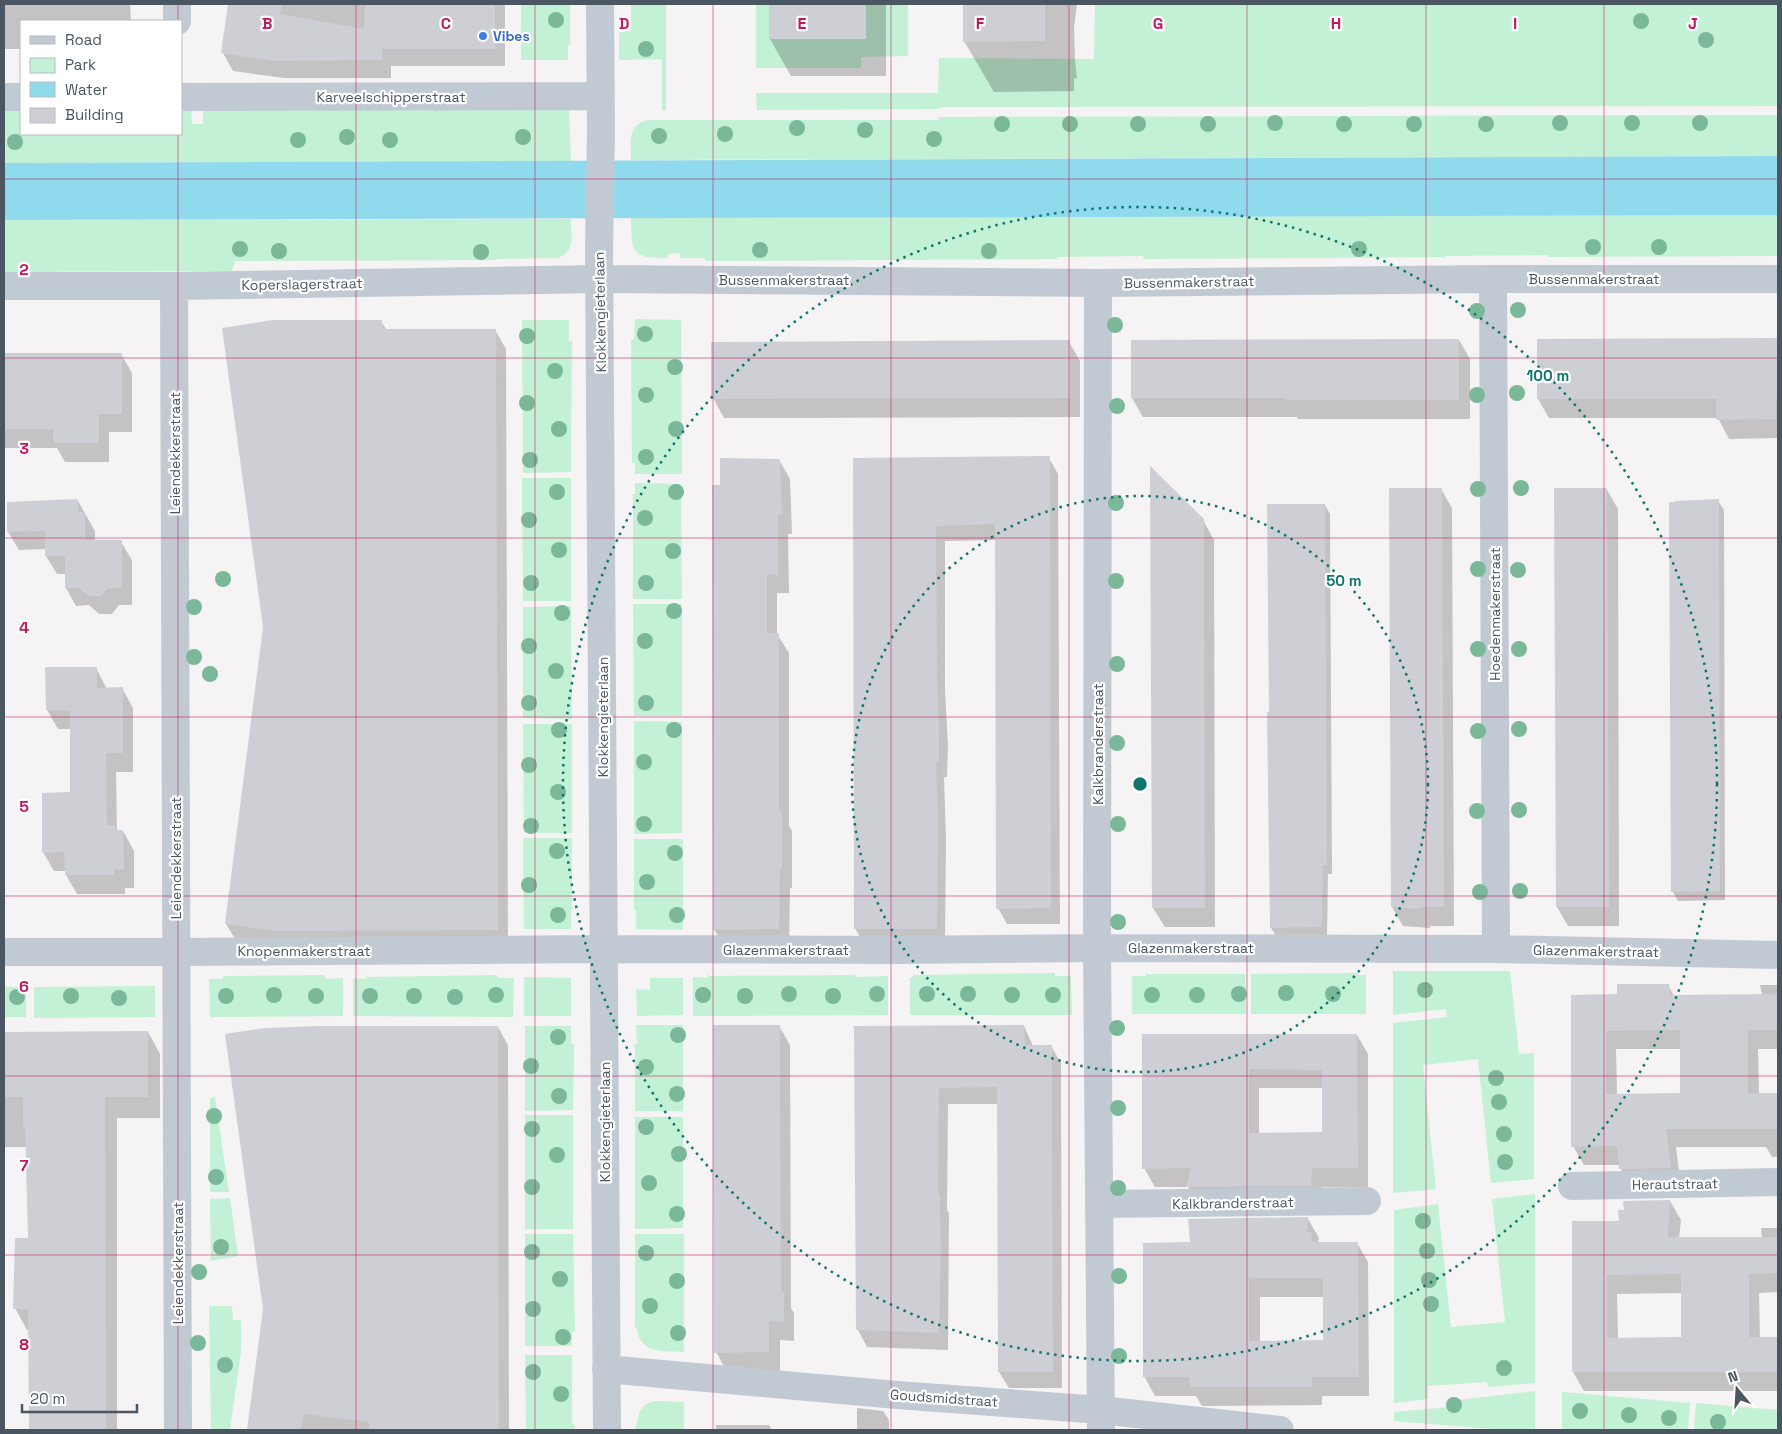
<svg xmlns="http://www.w3.org/2000/svg" width="1782" height="1434" viewBox="0 0 1782 1434" font-family="'Space Grotesk',sans-serif">
  <style>
    .green { fill: #c3f1d5 }
    .water { fill: #90daee }
    .shadow { fill: #0003; fill-rule: evenodd }
    .building { fill: #cdcfd5; fill-rule: evenodd }
    .lines { fill: none; stroke-linecap: round; stroke-linejoin: round }
    .street { stroke: #c1cad2; stroke-width: 28 }
    .tree { fill: #7bb799 }
    .grid { fill: none; stroke: #c2185b; stroke-width: 1; stroke-opacity: 0.55 }
    .ring { fill: none; stroke: #0f766e; stroke-width: 2.5; stroke-dasharray: 2.5 5 }
    .shop-dot { fill: #3f7fe0; stroke: #fff; stroke-width: 2 }
    .labels { text-anchor: middle; stroke-width: 4.5; stroke-linejoin: round; paint-order: stroke }
    .shop-label { font-size: 14px; font-weight: bold; fill: #366cbe; stroke: #fff; text-anchor: start }
    .street-label { font-size: 14px; fill: #4a5661; stroke: #fff }
    .grid-label { font-size: 16px; text-anchor: middle; font-weight: bold; fill: #c2185b; stroke: #fff; stroke-width: 4.5; stroke-linejoin: round; paint-order: stroke }
    .centre { fill: #0f766e; stroke: #fff; stroke-width: 2.5 }
    .ring-label { font-size: 15px; text-anchor: middle; font-weight: bold; fill: #0f766e; stroke: #fff; stroke-width: 4.5; stroke-linejoin: round; paint-order: stroke }
  </style>
  <rect width="100%" height="100%" fill="#f5f3f3"/>
  <path class="green" d="M521,4H570V42L571,44L568,45V60H521Z
    M631,4H666V110H662V59L619,60V33L620,32L631,31Z
    M756,4H908V56L861,57V68H756Z
    M1095,4H1778V106L939,107V109L757,110L756,93H938L939,58L1094,59Z
    M569,109L571,161L4,163V110H21V134H181V110H191L192,124H203V110Z
    M1778,115V156L631,160C631,144 627,124 648,120H938L939,117Z
    M1778,215V256L1548,257V255L1445,256L1444,259L1443,257L1144,259L1143,256L1058,257V260L1056,259L705,261V258H680V253L668,254V258C630,258 632,253 631,218Z
    M571,219C571,235 576,252 557,258L497,259L496,260L235,261L232,271L4,272V220Z
    M635,319L681,320L682,474H635V463H632L631,340L634,339Z
    M522,320H569V341H572L571,472L523,473Z
    M522,478H571V601H523Z
    M635,483L681,484L682,599H633V496L632,494H635Z
    M633,604H682V716H634Z
    M571,606L572,719L523,718V607Z
    M634,721L682,722V833L634,834Z
    M523,724H572V833H524Z
    M523,838H572V907L574,908L571,909V929H524Z
    M634,839H683V930L636,929V910H634Z
    M1393,971H1510L1519,1054L1534,1053V1179L1491,1183L1478,1059L1423,1065L1436,1189L1393,1193V1023L1447,1017L1446,1009L1393,1015Z
    M1358,972V975H1366V1014H1251V974L1356,973Z
    M1055,973V976H1071L1072,1015H910V977H913V974L915,975Z
    M1146,973L1148,974H1245L1246,1014H1132V976H1146Z
    M708,974L709,976L853,975L855,974L856,977L888,976V1015L693,1016V977L707,978Z
    M324,975L325,979L343,978V1016L210,1017L209,979H222L223,976Z
    M366,975L368,977L497,975L498,978H514L513,1017L353,1016V978L366,979Z
    M524,977L571,978V1016H524Z
    M650,978H683V1015L637,1016L636,989L650,990Z
    M155,986V1017L34,1018V987Z
    M4,987H26V1017H4Z
    M636,1025H683V1111H635V1047L633,1045L637,1044Z
    M525,1026H571V1044H574L573,1110L525,1111Z
    M215,1097L229,1192H210V1098Z
    M525,1115H573V1229H525Z
    M635,1117H683V1228L635,1229Z
    M1535,1194V1383L1488,1387L1487,1382L1428,1386V1399L1394,1403V1210L1438,1204L1451,1327L1505,1322L1492,1199Z
    M230,1198L238,1256L211,1261L210,1199Z
    M525,1234H573L575,1331L572,1332V1346H525Z
    M635,1234H684V1352C665,1351 639,1354 637,1328H634L635,1326Z
    M209,1306H232L233,1320H241V1352L230,1430H211Z
    M525,1355H572V1424L575,1425L574,1430H526Z
    M1535,1391V1430H1504L1394,1421V1412L1450,1407V1401Z
    M1562,1392L1690,1403L1688,1430H1562Z
    M656,1401L684,1402V1430H636L635,1426L637,1425C638,1412 642,1403 656,1401Z
    M1696,1403L1778,1410V1430H1694Z"/>
  <path class="water" d="M1778,156V215L4,220V163Z"/>
  <path class="shadow" d="M4,4H130L131,21H21V49H4Z
    M230,4H505V66H391V78H284L233,71L223,53Z
    M770,4H886V76H791L770,39Z
    M964,4H1077L1074,28L1075,59L1077,79L1074,78V91L994,92L964,41Z
    M381,321L387,331L495,330L506,349L508,948L237,942L226,924Z
    M1778,339V438L1729,439L1718,418H1549L1538,399V340Z
    M1459,340L1470,359V419H1298L1297,417H1143L1132,398Z
    M1069,342L1080,361V417L724,418L713,398Z
    M121,354L132,373V432H109V462H65L57,448H4V355Z
    M1049,458L1058,474L1060,924H1007L998,908L996,540L945,541V691L948,747L947,777H944L946,837L945,944H864L855,928L854,459Z
    M779,460L790,479L792,534H788L789,593H777V634L789,653V826L792,831V888H790L789,948H725L714,929L721,486Z
    M1441,489L1452,508L1454,926H1430V928L1403,926L1392,907Z
    M1607,490L1618,509L1619,926H1568L1557,907Z
    M78,501L95,531V542H121L132,560V605H119L112,614H99L89,605L76,606L66,588V574H57L46,556V549L19,550L8,532Z
    M1718,501L1724,510L1725,900L1678,901L1673,892Z
    M1325,505L1330,514L1332,874H1328L1327,936L1277,937L1271,928Z
    M1203,520L1214,540L1215,927H1165L1153,908Z
    M96,668L107,689L122,688L133,708V772H116L117,832L123,831L134,851V888H125V894H77L66,875V871H54L43,852L71,793V729H58L47,710Z
    M1668,985L1674,996L1762,995L1760,985H1778V1049H1758L1759,1094L1778,1093V1157H1772L1766,1147H1676L1681,1187L1632,1188L1621,1169L1620,1165H1584L1573,1146L1572,996L1619,995ZM1616,1049H1681V1094L1617,1095Z
    M779,1026L790,1045L791,1308L794,1313V1341L780,1340V1371L727,1372L716,1352Z
    M1024,1026L1033,1046H1051L1061,1063L1062,1388H1009L999,1372L998,1104H948L947,1210L949,1213L948,1350L867,1347L858,1330L856,1028Z
    M498,1027L508,1045L509,1430H249L264,1309Z
    M148,1032L160,1054V1118H117V1430H30L29,1330H27L15,1308L29,1239L27,1147H4V1033Z
    M1357,1035L1368,1054V1187H1322L1321,1205L1199,1206L1188,1187H1155L1144,1168L1143,1036ZM1259,1088H1323V1134H1259Z
    M1670,1201L1681,1220L1679,1238H1762L1761,1228H1778V1292L1759,1293L1760,1338H1778V1391H1584L1573,1372V1222H1620ZM1682,1293L1683,1339H1618L1617,1294Z
    M1308,1219L1319,1238L1318,1243H1357L1368,1262L1369,1396H1322V1405L1202,1406L1196,1396H1155L1144,1376L1192,1244ZM1260,1297H1324L1325,1342H1260Z
    M857,1408L883,1411L889,1420V1430H857Z
    M716,1425H769L772,1430H716Z"/>
  <path class="building" d="M228,4H282L280,14L364,29L365,4H495V49H382V60L273,61L221,53Z
    M769,4H866V39H769Z
    M963,4H1045V41L963,42Z
    M273,320H382V329H496L498,930L277,931L225,924L263,627L222,328Z
    M1778,338V399H1776V419L1716,420V399H1537V339Z
    M1459,339V400H1285V398H1131V340Z
    M1070,340V398L711,399V342Z
    M4,353H122V414H99V443H53V429H4Z
    M1050,456L1051,908L996,909L995,524L936,526L937,674L939,730V762H936L938,820L937,929H854L853,458Z
    M720,458L780,459L782,515H778V575L767,574V633H779V811H782V869H780L779,929L713,930L712,485H720Z
    M1150,466L1204,519L1205,908H1152Z
    M1389,488H1442L1444,907H1420V909L1391,907Z
    M1554,488H1607L1609,907H1556Z
    M78,499V512H85V540H122V588H109L101,596H88L78,588H65V556H45V531L7,532V502Z
    M1719,499L1720,891L1671,892L1669,502H1675V501Z
    M1267,504H1325L1327,865H1323L1322,927L1270,928L1267,712H1269Z
    M45,667H97V688L123,687V753H106L107,825L115,826V830H123L124,869H115V875H65L64,852L42,853V793L70,792V711L46,710Z
    M1617,984H1669L1670,995L1778,994V1030H1748V1093H1778V1129H1666L1671,1168L1619,1169L1617,1146L1571,1147V995L1617,994ZM1680,1030V1093L1606,1094V1031Z
    M713,1025H780L781,1292H784V1322L769,1321V1352L714,1353Z
    M1024,1025L1025,1045H1052L1053,1372H998L997,1087L939,1088L938,1193L940,1195L941,1251L939,1333L856,1330L854,1026Z
    M319,1026H498L499,1430H369V1422L304,1414L301,1430H247L263,1309L225,1034L265,1028Z
    M148,1031V1097H105L106,1430H29L28,1309H13L15,1238H28L25,1126H23V1097H4V1032Z
    M1142,1034H1357L1358,1168H1312L1311,1186L1186,1187L1191,1168L1142,1169ZM1249,1069L1322,1070V1132L1249,1133Z
    M1670,1200L1668,1237H1778V1273L1749,1274V1337H1778V1372H1572V1221H1619L1618,1210H1624L1623,1201ZM1681,1274V1337L1607,1338V1275Z
    M1308,1217L1307,1232H1312L1311,1242H1358L1359,1377H1312V1387H1190L1189,1377H1143V1243L1190,1242L1188,1219ZM1249,1278H1323V1340L1249,1341Z"/>
  <g class="lines">
    <path class="street" d="M177,4V21
      M600,4L601,130L599,253L607,1430
      M4,97H21
      M181,97L601,96
      M1493,279L1496,949
      M1098,283L1097,948L1101,1430
      M4,286H174L600,279L1098,283L1493,279H1778
      M174,286L178,1430
      M4,952H176L604,949L898,950L1097,948L1496,949L1778,955
      M1572,1186L1778,1182
      M1099,1204L1367,1201
      M606,1369L897,1395L1101,1410L1280,1430"/>
  </g>
  <g class="tree">
    <circle cx="556" cy="20" r="8"/>
    <circle cx="1641" cy="21" r="8"/>
    <circle cx="1706" cy="40" r="8"/>
    <circle cx="646" cy="49" r="8"/>
    <circle cx="1275" cy="123" r="8"/>
    <circle cx="1560" cy="123" r="8"/>
    <circle cx="1632" cy="123" r="8"/>
    <circle cx="1700" cy="123" r="8"/>
    <circle cx="1002" cy="124" r="8"/>
    <circle cx="1070" cy="124" r="8"/>
    <circle cx="1138" cy="124" r="8"/>
    <circle cx="1208" cy="124" r="8"/>
    <circle cx="1344" cy="124" r="8"/>
    <circle cx="1414" cy="124" r="8"/>
    <circle cx="1486" cy="124" r="8"/>
    <circle cx="797" cy="128" r="8"/>
    <circle cx="865" cy="130" r="8"/>
    <circle cx="725" cy="134" r="8"/>
    <circle cx="659" cy="136" r="8"/>
    <circle cx="347" cy="137" r="8"/>
    <circle cx="523" cy="137" r="8"/>
    <circle cx="934" cy="139" r="8"/>
    <circle cx="298" cy="140" r="8"/>
    <circle cx="390" cy="140" r="8"/>
    <circle cx="15" cy="142" r="8"/>
    <circle cx="1593" cy="247" r="8"/>
    <circle cx="1659" cy="247" r="8"/>
    <circle cx="240" cy="249" r="8"/>
    <circle cx="1359" cy="249" r="8"/>
    <circle cx="760" cy="250" r="8"/>
    <circle cx="279" cy="251" r="8"/>
    <circle cx="989" cy="251" r="8"/>
    <circle cx="481" cy="252" r="8"/>
    <circle cx="1518" cy="310" r="8"/>
    <circle cx="1477" cy="311" r="8"/>
    <circle cx="1115" cy="325" r="8"/>
    <circle cx="645" cy="334" r="8"/>
    <circle cx="527" cy="336" r="8"/>
    <circle cx="675" cy="367" r="8"/>
    <circle cx="555" cy="371" r="8"/>
    <circle cx="1517" cy="393" r="8"/>
    <circle cx="646" cy="395" r="8"/>
    <circle cx="1477" cy="395" r="8"/>
    <circle cx="527" cy="403" r="8"/>
    <circle cx="1117" cy="406" r="8"/>
    <circle cx="559" cy="429" r="8"/>
    <circle cx="676" cy="429" r="8"/>
    <circle cx="646" cy="457" r="8"/>
    <circle cx="530" cy="460" r="8"/>
    <circle cx="1521" cy="488" r="8"/>
    <circle cx="1478" cy="489" r="8"/>
    <circle cx="557" cy="492" r="8"/>
    <circle cx="676" cy="492" r="8"/>
    <circle cx="1116" cy="503" r="8"/>
    <circle cx="645" cy="518" r="8"/>
    <circle cx="529" cy="520" r="8"/>
    <circle cx="559" cy="550" r="8"/>
    <circle cx="673" cy="551" r="8"/>
    <circle cx="1478" cy="569" r="8"/>
    <circle cx="1518" cy="570" r="8"/>
    <circle cx="223" cy="579" r="8"/>
    <circle cx="1116" cy="581" r="8"/>
    <circle cx="531" cy="583" r="8"/>
    <circle cx="646" cy="583" r="8"/>
    <circle cx="194" cy="607" r="8"/>
    <circle cx="674" cy="611" r="8"/>
    <circle cx="562" cy="613" r="8"/>
    <circle cx="645" cy="641" r="8"/>
    <circle cx="529" cy="646" r="8"/>
    <circle cx="1478" cy="649" r="8"/>
    <circle cx="1519" cy="649" r="8"/>
    <circle cx="194" cy="657" r="8"/>
    <circle cx="1117" cy="664" r="8"/>
    <circle cx="556" cy="671" r="8"/>
    <circle cx="210" cy="674" r="8"/>
    <circle cx="529" cy="703" r="8"/>
    <circle cx="646" cy="703" r="8"/>
    <circle cx="1519" cy="729" r="8"/>
    <circle cx="559" cy="730" r="8"/>
    <circle cx="674" cy="730" r="8"/>
    <circle cx="1478" cy="731" r="8"/>
    <circle cx="1117" cy="743" r="8"/>
    <circle cx="644" cy="762" r="8"/>
    <circle cx="529" cy="765" r="8"/>
    <circle cx="558" cy="792" r="8"/>
    <circle cx="1519" cy="810" r="8"/>
    <circle cx="1477" cy="811" r="8"/>
    <circle cx="644" cy="824" r="8"/>
    <circle cx="1118" cy="824" r="8"/>
    <circle cx="531" cy="826" r="8"/>
    <circle cx="557" cy="851" r="8"/>
    <circle cx="675" cy="853" r="8"/>
    <circle cx="647" cy="882" r="8"/>
    <circle cx="529" cy="885" r="8"/>
    <circle cx="1520" cy="891" r="8"/>
    <circle cx="1480" cy="892" r="8"/>
    <circle cx="558" cy="915" r="8"/>
    <circle cx="677" cy="915" r="8"/>
    <circle cx="1118" cy="922" r="8"/>
    <circle cx="1425" cy="990" r="8"/>
    <circle cx="1286" cy="993" r="8"/>
    <circle cx="789" cy="994" r="8"/>
    <circle cx="877" cy="994" r="8"/>
    <circle cx="927" cy="994" r="8"/>
    <circle cx="968" cy="994" r="8"/>
    <circle cx="1239" cy="994" r="8"/>
    <circle cx="1333" cy="994" r="8"/>
    <circle cx="274" cy="995" r="8"/>
    <circle cx="496" cy="995" r="8"/>
    <circle cx="703" cy="995" r="8"/>
    <circle cx="1012" cy="995" r="8"/>
    <circle cx="1053" cy="995" r="8"/>
    <circle cx="1152" cy="995" r="8"/>
    <circle cx="1197" cy="995" r="8"/>
    <circle cx="71" cy="996" r="8"/>
    <circle cx="226" cy="996" r="8"/>
    <circle cx="316" cy="996" r="8"/>
    <circle cx="370" cy="996" r="8"/>
    <circle cx="414" cy="996" r="8"/>
    <circle cx="745" cy="996" r="8"/>
    <circle cx="833" cy="996" r="8"/>
    <circle cx="17" cy="997" r="8"/>
    <circle cx="455" cy="997" r="8"/>
    <circle cx="119" cy="998" r="8"/>
    <circle cx="1117" cy="1028" r="8"/>
    <circle cx="678" cy="1035" r="8"/>
    <circle cx="558" cy="1037" r="8"/>
    <circle cx="531" cy="1066" r="8"/>
    <circle cx="646" cy="1067" r="8"/>
    <circle cx="1496" cy="1078" r="8"/>
    <circle cx="677" cy="1094" r="8"/>
    <circle cx="559" cy="1096" r="8"/>
    <circle cx="1499" cy="1102" r="8"/>
    <circle cx="1118" cy="1108" r="8"/>
    <circle cx="214" cy="1116" r="8"/>
    <circle cx="646" cy="1127" r="8"/>
    <circle cx="532" cy="1129" r="8"/>
    <circle cx="1504" cy="1134" r="8"/>
    <circle cx="679" cy="1154" r="8"/>
    <circle cx="557" cy="1155" r="8"/>
    <circle cx="1505" cy="1162" r="8"/>
    <circle cx="216" cy="1177" r="8"/>
    <circle cx="649" cy="1183" r="8"/>
    <circle cx="532" cy="1187" r="8"/>
    <circle cx="1118" cy="1188" r="8"/>
    <circle cx="677" cy="1214" r="8"/>
    <circle cx="1423" cy="1221" r="8"/>
    <circle cx="221" cy="1247" r="8"/>
    <circle cx="1427" cy="1251" r="8"/>
    <circle cx="532" cy="1252" r="8"/>
    <circle cx="646" cy="1253" r="8"/>
    <circle cx="199" cy="1272" r="8"/>
    <circle cx="1119" cy="1276" r="8"/>
    <circle cx="560" cy="1279" r="8"/>
    <circle cx="1429" cy="1280" r="8"/>
    <circle cx="677" cy="1281" r="8"/>
    <circle cx="1431" cy="1304" r="8"/>
    <circle cx="650" cy="1306" r="8"/>
    <circle cx="533" cy="1309" r="8"/>
    <circle cx="678" cy="1333" r="8"/>
    <circle cx="563" cy="1337" r="8"/>
    <circle cx="198" cy="1343" r="8"/>
    <circle cx="1119" cy="1356" r="8"/>
    <circle cx="225" cy="1365" r="8"/>
    <circle cx="1504" cy="1368" r="8"/>
    <circle cx="533" cy="1372" r="8"/>
    <circle cx="561" cy="1394" r="8"/>
    <circle cx="1454" cy="1405" r="8"/>
    <circle cx="1580" cy="1411" r="8"/>
    <circle cx="1629" cy="1415" r="8"/>
    <circle cx="1669" cy="1418" r="8"/>
    <circle cx="1718" cy="1422" r="8"/>
  </g>
  <path class="grid" d="M178,4V21M356,4V1430M535,4V1430M713,4V1430M891,4V1430M1069,4V1430M1247,4V1430M1426,4V1430M1604,4V1430M178,134V1430M4,179H1778M4,358H1778M4,538H1778M4,717H1778M4,896H1778M4,1076H1778M4,1255H1778"/>
  <g class="ring">
    <circle cx="1140" cy="784" r="288"/>
    <circle cx="1140" cy="784" r="577"/>
  </g>
  <circle class="shop-dot" cx="483" cy="36" r="5"/>
  <g class="labels">
    <g class="shop-label">
      <text x="493" y="41">Vibes</text>
    </g>
    <g class="street-label">
      <text x="391" y="102">Karveelschipperstraat</text>
      <text x="1594" y="284">Bussenmakerstraat</text>
      <text x="784" y="285">Bussenmakerstraat</text>
      <text transform="translate(1189 282) rotate(-1)" y="5">Bussenmakerstraat</text>
      <text transform="translate(302 284) rotate(-1)" y="5">Koperslagerstraat</text>
      <text transform="translate(600 312) rotate(-91)" y="5">Klokkengieterlaan</text>
      <text transform="translate(175 453) rotate(-90)" y="5">Leiendekkerstraat</text>
      <text transform="translate(1495 614) rotate(-90)" y="5">Hoedenmakerstraat</text>
      <text transform="translate(603 717) rotate(-90)" y="5">Klokkengieterlaan</text>
      <text transform="translate(1098 744) rotate(-90)" y="5">Kalkbranderstraat</text>
      <text transform="translate(176 858) rotate(-90)" y="5">Leiendekkerstraat</text>
      <text x="1191" y="953">Glazenmakerstraat</text>
      <text x="786" y="955">Glazenmakerstraat</text>
      <text x="304" y="956">Knopenmakerstraat</text>
      <text transform="translate(1596 951) rotate(1)" y="5">Glazenmakerstraat</text>
      <text transform="translate(605 1122) rotate(-90)" y="5">Klokkengieterlaan</text>
      <text transform="translate(1675 1184) rotate(-1)" y="5">Herautstraat</text>
      <text transform="translate(1233 1203) rotate(-1)" y="5">Kalkbranderstraat</text>
      <text transform="translate(178 1263) rotate(-90)" y="5">Leiendekkerstraat</text>
      <text transform="translate(944 1398) rotate(4)" y="5">Goudsmidstraat</text>
    </g>
  </g>
  <g class="grid-label">
    <text x="267" y="29">B</text>
    <text x="446" y="29">C</text>
    <text x="624" y="29">D</text>
    <text x="802" y="29">E</text>
    <text x="980" y="29">F</text>
    <text x="1158" y="29">G</text>
    <text x="1336" y="29">H</text>
    <text x="1515" y="29">I</text>
    <text x="1693" y="29">J</text>
    <text x="24" y="275">2</text>
    <text x="24" y="454">3</text>
    <text x="24" y="633">4</text>
    <text x="24" y="812">5</text>
    <text x="24" y="992">6</text>
    <text x="24" y="1171">7</text>
    <text x="24" y="1350">8</text>
  </g>
  <circle cx="1140" cy="784" r="8" class="centre"/>
  <g class="ring-label">
    <text x="1548" y="381">100 m</text>
    <text x="1344" y="586">50 m</text>
  </g>
  <rect width="1782" height="1434" fill="none" stroke="#4a5661" stroke-width="10"/>
  <rect x="20" y="20" width="162" height="115" fill="#ffffff" stroke="#b7bbc0"/>
  <rect x="30" y="36" width="25" height="8" fill="#c1cad2" stroke="#b7bbc0"/>
  <text x="65" y="45" font-size="15" fill="#4a5661">Road</text>
  <rect x="30" y="58" width="25" height="15" fill="#c3f1d5" stroke="#b7bbc0"/>
  <text x="65" y="70" font-size="15" fill="#4a5661">Park</text>
  <rect x="30" y="82" width="25" height="15" fill="#90daee" stroke="#b7bbc0"/>
  <text x="65" y="95" font-size="15" fill="#4a5661">Water</text>
  <rect x="30" y="108" width="25" height="15" fill="#cdcfd5" stroke="#b7bbc0"/>
  <text x="65" y="120" font-size="15" fill="#4a5661">Building</text>
  <g transform="translate(1737 1389) rotate(342)" stroke="#ffffff" stroke-width="4" paint-order="stroke">
  <path d="M0-4L9 19L0 12L-9 19Z" fill="#4a5661"/>
  <text y="-8" font-size="14" font-weight="bold" text-anchor="middle" fill="#4a5661">N</text>
  </g>
  <path d="M22 1404v8h115v-8" fill="none" stroke="#4a5661" stroke-width="2.5"/>
  <text x="30" y="1404" font-size="15" fill="#4a5661" stroke="#ffffff" stroke-width="4" paint-order="stroke">20 m</text>
</svg>
